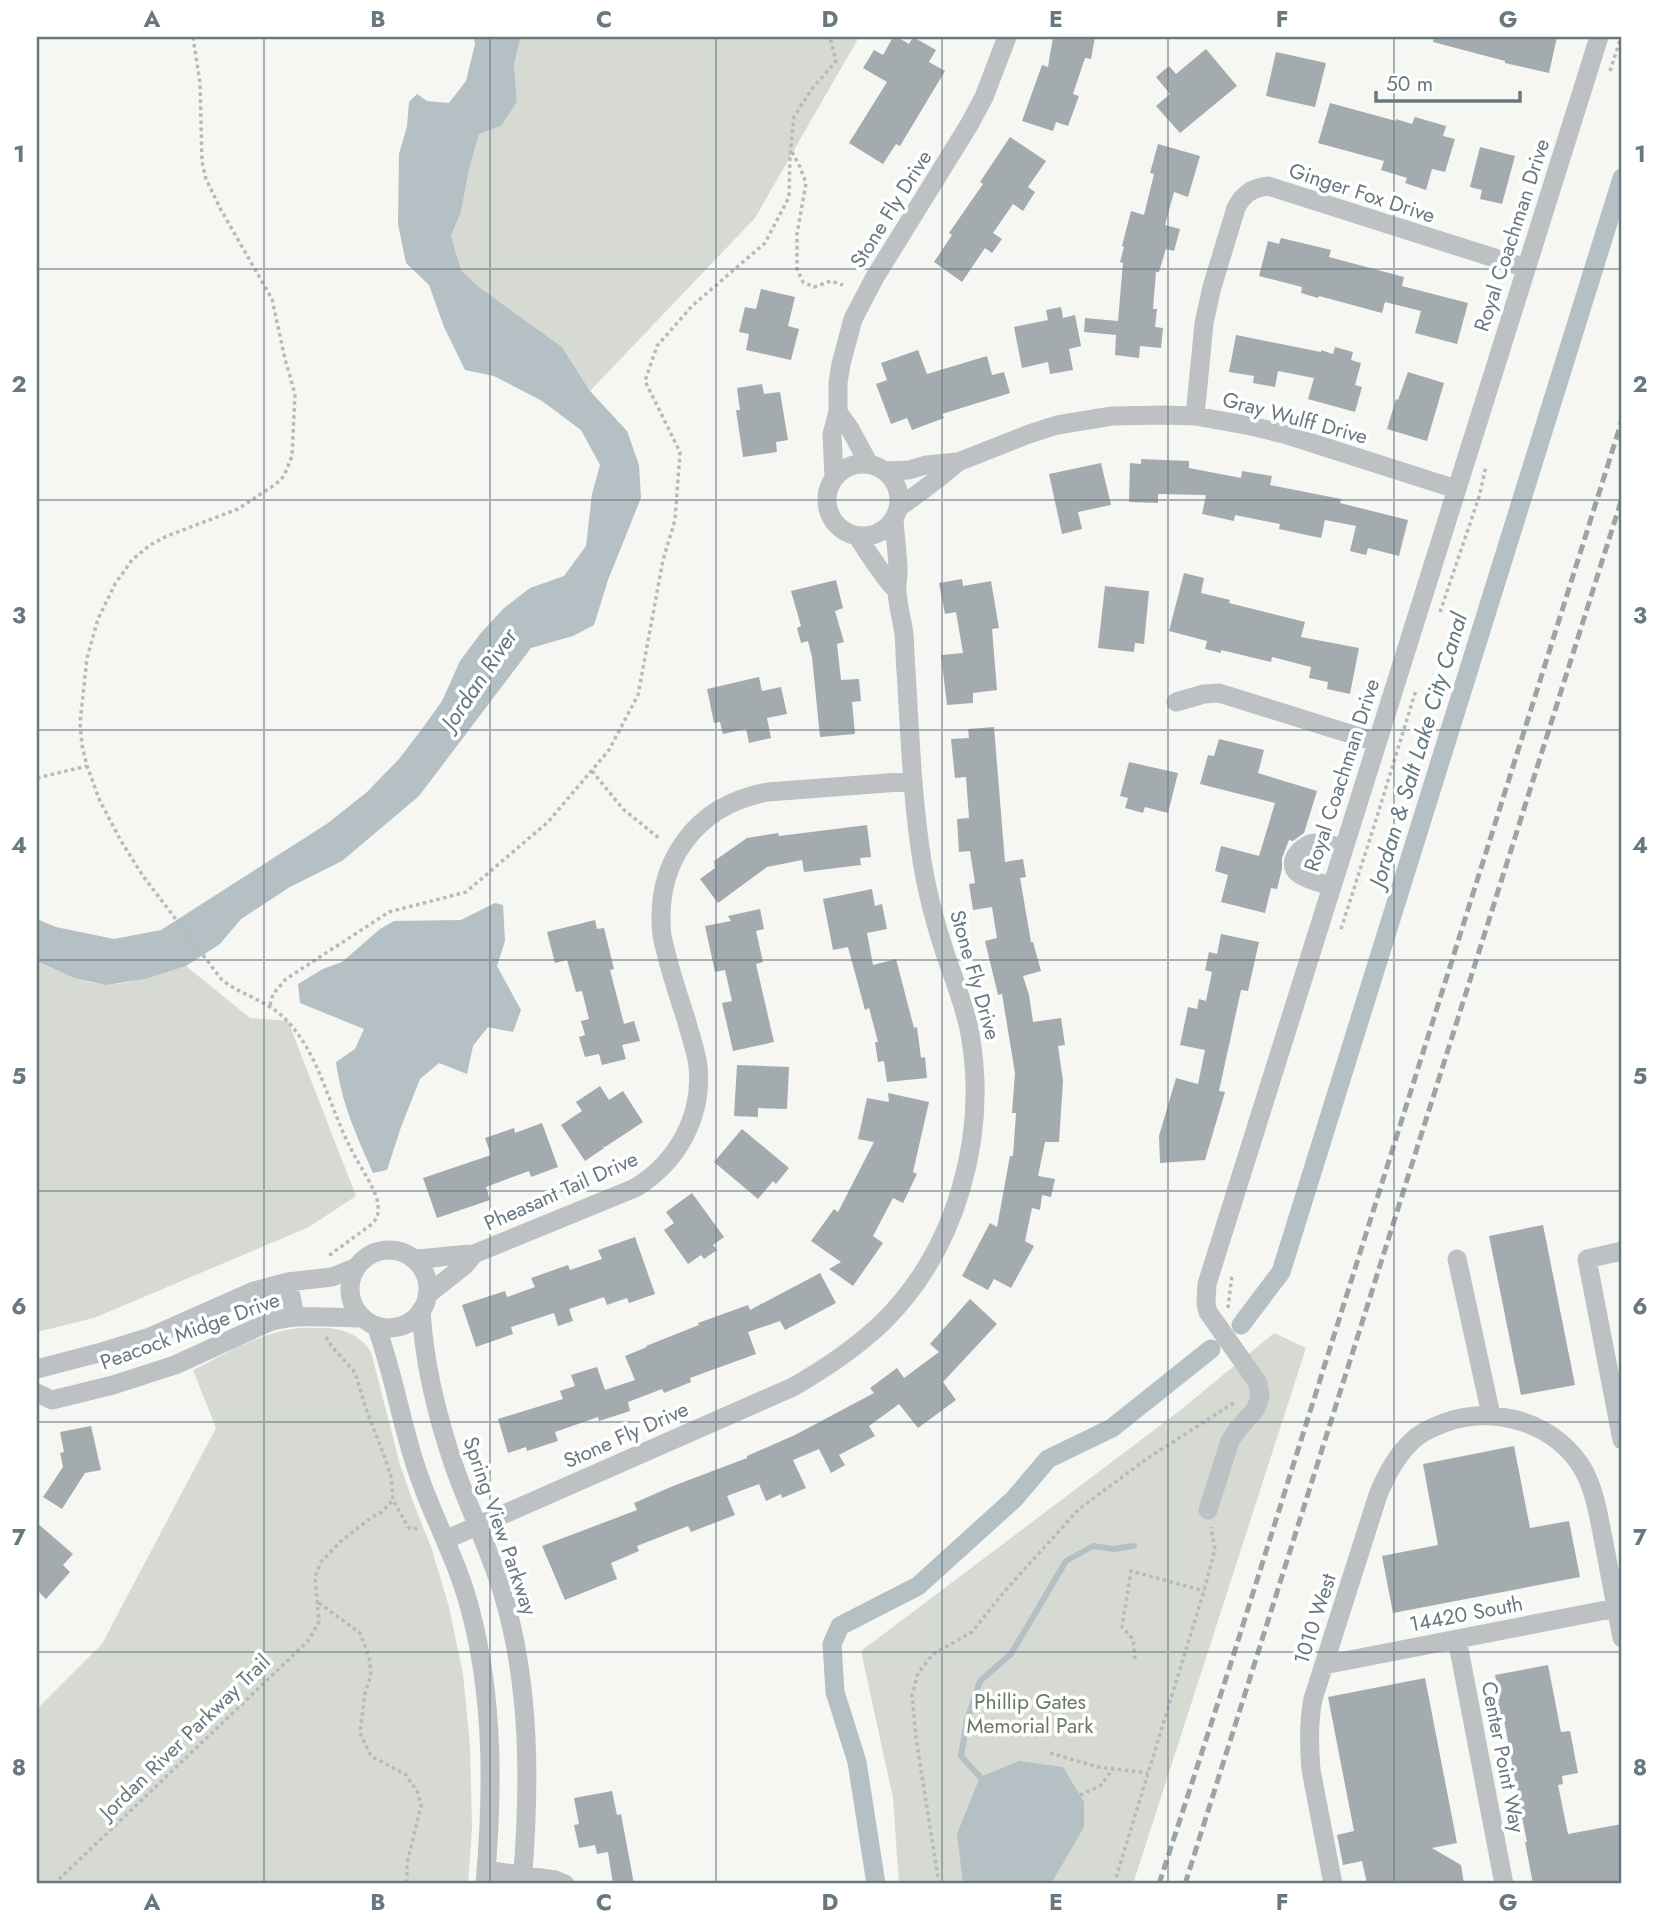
<svg xmlns="http://www.w3.org/2000/svg" width="1659" height="1921" viewBox="0 0 1659 1921" font-family="Jost,sans-serif">
  <style>
    .green { fill: #d6dad3 }
    .water { fill: #b4c0c4 }
    .lines { fill: none; stroke-linecap: round; stroke-linejoin: round }
    .stream { stroke: #b4c0c4; stroke-width: 6 }
    .canal { stroke: #b4c0c4; stroke-width: 19 }
    .building { fill: #a3abaf }
    .path { stroke: #b7babc; stroke-width: 3.5; stroke-dasharray: 3.5 3.5; stroke-linecap: butt }
    .minor { stroke: #bdc1c4; stroke-width: 19 }
    .rail { stroke: #9da4a8; stroke-width: 5; stroke-dasharray: 10 5; stroke-linecap: butt }
    .grid { fill: none; stroke: #687881; stroke-width: 2; stroke-opacity: 0.55 }
    .labels { text-anchor: middle; stroke-width: 7; stroke-linejoin: round; paint-order: stroke }
    .street-label { font-size: 21px; fill: #687881; stroke: #fff }
    .park-label { font-size: 21px; fill: #6b7966; stroke: #fff }
    .water-label { font-size: 23px; font-style: italic; fill: #63787e; stroke: #fff }
    .neatline { fill: none; stroke: #687881; stroke-width: 2.5 }
    .grid-label { font-size: 23px; text-anchor: middle; font-weight: bold; fill: #687881 }
  </style>
  <rect width="100%" height="100%" fill="#f6f6f3"/>
  <path class="green" d="M520,37H859L755,218L590,391L562,347L479,287L461,270L451,236L461,212L469,170L479,134L501,126L517,102L514,65Z
    M37,961C59,971 81,983 105,984C128,986 164,972 186,966L250,1018L288,1021L356,1196L309,1227L94,1318L37,1332Z
    M330,1328C348,1331 361,1336 371,1352L400,1465L415,1507L431,1547L449,1607L463,1674L470,1745L472,1829L468,1884H37V1709L102,1644L216,1428L193,1370C224,1355 256,1335 291,1329C304,1327 317,1328 330,1328Z
    M1274,1333L1306,1348L1133,1884H899L893,1798L861,1651L1178,1412Z"/>
  <path class="water" d="M474,37H520V39L514,65L517,102L501,126L479,134L469,170L461,212L451,236L461,270L479,287L562,347L590,391L627,431L639,465L641,498L608,580L594,625L573,636L531,648L419,796L342,861L290,887L241,919L220,944L186,966L145,979L106,985L74,978L37,961V919L56,927L114,939L161,930L328,823L367,792L399,759L422,729L442,701L460,661L480,634L503,609L530,588L564,576L586,546L592,494L600,465L581,430L542,401L494,376L465,370L444,327L429,285L406,263L398,224L399,154L407,126L409,102L417,94L427,101L449,103L466,81L475,44Z
    M495,903L503,905L505,941L497,966L521,1010L513,1032L488,1027L473,1046L467,1074L439,1063L420,1079L401,1127L387,1170L373,1173C356,1134 342,1105 336,1062L355,1049L364,1029L300,1003L298,984L323,969L342,962L380,929L394,921L461,920Z
    M1019,1761L1063,1767L1084,1802V1827L1051,1884H963L957,1834L980,1777Z"/>
  <g class="lines">
    <path class="stream" d="M980,1777L961,1756L967,1720L980,1681L1011,1654L1066,1561L1093,1546L1113,1549L1134,1546"/>
    <path class="canal" d="M1241,1325L1281,1272L1622,178
      M876,1884L857,1762L835,1692L832,1644L840,1626L918,1586L1014,1499L1048,1459L1112,1428L1211,1349"/>
  </g>
  <path class="building" d="M893,37H897L909,44L913,37L936,50L929,62L945,71L900,146L896,144L883,164L849,143L887,82L863,68L874,50L883,55Z
    M1053,37H1095L1091,59L1085,58L1073,94L1079,96L1068,126L1056,122L1053,131L1022,121L1042,65L1048,67Z
    M1434,37H1557L1549,73L1505,63V61L1433,42Z
    M1206,49L1237,86L1180,133L1156,106L1170,94L1156,77L1169,66L1176,74Z
    M1276,52L1326,63L1315,107L1266,96Z
    M1330,103L1396,121V119L1412,124L1415,117L1446,126L1443,136L1455,139L1445,172L1432,169L1426,190L1405,183L1407,178L1381,170L1384,161L1318,143Z
    M1010,137L1046,161L1028,187L1035,192L1023,211L1013,204L993,233L1002,239L992,253L985,248L962,282L934,262L952,235L949,233L983,184L980,182Z
    M1158,144L1200,156L1188,197L1174,192L1165,225L1180,229L1174,251L1166,249L1159,272H1156L1153,309H1157L1155,327L1163,328L1161,348L1140,346L1139,358L1115,355L1116,335L1084,332L1085,318L1118,321L1123,263L1120,262L1124,247L1122,246L1131,211L1144,215L1154,174L1150,173Z
    M1480,147L1515,156L1502,204L1480,199L1482,190L1470,187Z
    M1281,238L1331,250L1329,257L1404,277L1402,286L1468,303L1457,344L1415,333L1421,311L1385,302L1382,313L1319,296L1318,298L1301,293L1302,287L1259,276L1268,241L1279,244Z
    M761,289L795,297L788,326L799,329L791,360L746,350L749,334L739,332L745,307L756,309Z
    M1061,307L1063,318L1075,315L1081,346L1069,349L1073,370L1050,374L1048,362L1022,368L1014,327L1048,320L1046,310Z
    M1236,335L1321,352V350L1333,354L1335,347L1353,352L1351,360L1361,363L1355,385L1362,387L1355,412L1308,399L1314,378L1278,371L1275,387L1253,383L1254,376L1229,372Z
    M918,350L927,374L987,356L992,375L1004,372L1010,393L942,414L944,418L912,430L907,418L891,424L876,384L887,380L881,363Z
    M1408,372L1444,383L1427,441L1387,429L1396,399L1398,400Z
    M762,384L764,394L780,392L788,440L776,442L777,452L743,457L736,410H740L737,388Z
    M1141,459L1189,461V468L1241,478L1242,471L1272,476L1270,485L1341,499L1340,503L1408,520L1399,556L1368,548L1366,555L1350,551L1356,526L1325,520L1321,538L1279,529L1280,524L1235,515L1234,521L1202,514L1206,495L1158,494V503L1129,502L1130,463L1141,464Z
    M1101,463L1111,505L1078,512L1082,529L1062,534L1049,474Z
    M1184,573L1204,578L1201,593L1230,600L1229,603L1305,622L1301,637L1359,648L1350,694L1327,689L1328,682L1309,678L1311,667L1272,657L1271,662L1221,650V653L1205,649L1207,641L1169,631Z
    M962,579L963,586L991,581L999,628L992,629L997,690L973,693V703L947,705L941,655L963,653L956,612L945,614L939,583Z
    M836,580L843,608L835,611L844,642L837,644L841,680L859,679L861,701L852,702L855,734L820,737L812,657L808,641L801,643L797,628L801,626L791,591Z
    M1105,586L1149,591L1144,644L1135,643L1134,652L1098,648Z
    M759,677L762,691L781,687L787,714L767,718L771,738L749,743L746,729L723,734L720,722L714,723L707,689Z
    M994,727L1005,862L1023,859L1026,877L1020,878L1031,942H1033L1041,971L1023,976L1029,995L1033,1022L1061,1018L1065,1045L1058,1046L1063,1081L1059,1142H1045L1038,1176L1055,1179L1051,1197L1042,1195L1040,1210L1032,1208L1025,1241L1034,1246L1011,1288L994,1279L988,1290L962,1276L990,1223L997,1227L1010,1156H1013L1016,1113H1012L1015,1073L1002,994L998,995L985,941L997,938L992,907L973,910L969,884L975,883L970,851L959,852L957,819L969,818L966,777L955,778L951,739L969,738L968,729Z
    M1219,739L1264,750L1258,773L1317,791L1304,833L1293,841L1289,840L1282,858V869L1277,889L1271,888L1265,913L1221,902L1228,875L1215,871L1221,846L1259,856L1275,803L1200,784L1208,755L1214,756Z
    M1129,762L1178,773L1168,813L1145,807L1143,813L1125,808L1128,798L1120,796Z
    M867,825L871,857L860,858L861,865L804,872L802,860L767,867L718,903L700,879L715,868L714,861L747,838L778,833L779,836Z
    M872,889L875,906L882,904L887,929L867,933L873,965L896,959L914,1028L917,1027L921,1058L925,1057L927,1078L887,1082L884,1061L878,1062L875,1042H878L869,1008L865,1010L848,947L833,950L823,899Z
    M760,909L764,929L756,931L763,962L756,964L774,1042L733,1051L722,1003L732,1001L725,970L715,972L705,926L731,921L728,916Z
    M595,920L597,929L604,928L614,969L610,970L624,1024L634,1021L640,1041L622,1045L626,1059L602,1065L599,1054L585,1057L579,1037L585,1035L581,1021L589,1019L582,991L576,992L567,960L555,963L547,932Z
    M1221,934L1259,942L1248,991L1241,990L1219,1091L1225,1092L1205,1160L1160,1163L1159,1136L1176,1078L1198,1084L1205,1050L1180,1045L1188,1007L1197,1009L1199,999L1206,1001L1212,972L1205,970L1209,952L1217,954Z
    M737,1065L789,1067L787,1109L758,1108V1117L734,1116Z
    M600,1086L609,1100L623,1091L643,1122L605,1147L603,1146L604,1148L585,1161L561,1125L582,1111L576,1102Z
    M888,1093L929,1102L913,1172L917,1174L903,1203L893,1198L873,1236L883,1243L853,1286L829,1269L841,1262L811,1241L834,1209L838,1212L874,1142L858,1139L867,1098L889,1102Z
    M542,1123L558,1167L531,1177L529,1171L486,1187L490,1200L437,1218L423,1178L491,1155L485,1138L514,1128L515,1133Z
    M742,1129L789,1168L776,1184L773,1181L758,1199L714,1162Z
    M692,1193L724,1237L713,1245L717,1250L704,1259L701,1255L688,1264L664,1230L674,1223L666,1212Z
    M1543,1225L1575,1385L1521,1395L1489,1236Z
    M635,1237L655,1294L629,1303L627,1298L607,1305L604,1297L569,1309L573,1321L558,1326L554,1313L511,1327L513,1334L476,1347L462,1305L505,1291L507,1297L535,1287L531,1278L568,1265L570,1270L602,1259L598,1250Z
    M820,1273L836,1303L785,1330L780,1321L748,1332L756,1354L690,1378L691,1382L664,1393L662,1389L628,1402L630,1411L599,1421L598,1417L555,1432L558,1441L527,1451L526,1447L508,1453L498,1419L563,1399L560,1391L575,1386L571,1375L597,1367L605,1390L635,1380L625,1356L647,1347L646,1346L699,1325L698,1323L748,1305L750,1310Z
    M970,1299L997,1324L943,1382L956,1400L918,1428L899,1404L869,1426L875,1436L839,1455L845,1465L831,1473L819,1449L793,1460L806,1488L782,1498L781,1494L766,1501L759,1484L727,1496L735,1515L691,1532L688,1526L637,1546L639,1551L611,1563L617,1579L565,1600L542,1546L637,1510L634,1503L673,1486L747,1458V1456L795,1435L874,1393L870,1388L897,1368L904,1378L939,1352L930,1344Z
    M91,1426L101,1470L85,1473L62,1509L43,1497L63,1467L60,1453L64,1452L60,1432Z
    M1514,1446L1530,1528L1569,1521L1580,1577L1393,1613L1382,1556L1438,1545L1423,1464Z
    M37,1523L73,1554L63,1565L70,1572L46,1599L37,1590Z
    M1548,1665L1561,1732L1570,1731L1578,1773L1562,1776L1563,1784L1558,1785L1568,1834L1622,1824V1884H1533L1525,1842H1527L1522,1817L1515,1816L1512,1800L1518,1795L1504,1720L1497,1718L1494,1703L1500,1698L1495,1675Z
    M1425,1678L1457,1843L1432,1848L1461,1865L1464,1884H1367L1362,1861L1343,1865L1337,1835L1354,1831L1328,1697Z
    M612,1791L617,1815L621,1814L634,1884H613L608,1852L597,1854L595,1845L579,1848L574,1825L579,1824L574,1798Z"/>
  <g class="lines">
    <path class="path" d="M193,37L200,83L202,162L206,179L221,210L272,299L285,359L295,394L292,456L284,476L276,484L238,509L167,536L150,545L132,560L115,584L98,619L87,658L80,723L82,745L87,766L100,801L121,841L143,876L222,980C244,997 269,1000 289,1023C320,1057 329,1106 350,1147C358,1164 371,1181 377,1199C379,1209 379,1217 372,1224L327,1257
      M1610,71L1621,37
      M792,152L800,167L806,183L797,234V269L803,282L814,287L831,281L843,285
      M1440,612L1479,497L1486,466
      M592,771L623,809L660,839
      M37,778L87,766
      M1341,929L1375,823L1416,690
      M270,1005L273,994L286,979L389,912L466,892L548,822L609,750L638,695L663,560L675,520L680,452L645,381L657,346L692,306L765,243L789,197L790,154L794,117L811,90L836,61L830,37
      M1228,1308L1232,1274
      M326,1337L332,1347L353,1370L357,1378L365,1406L386,1461L391,1477L393,1500L408,1527L412,1529L419,1528
      M319,1603L360,1633L369,1657L371,1675L365,1693L360,1733L368,1750L371,1756L406,1775L418,1793L421,1806L407,1863V1884
      M1135,1659L1133,1639L1122,1627L1131,1571L1204,1591
      M1050,1753L1098,1767L1148,1773
      M1080,1795L1100,1786L1113,1769
      M54,1884L308,1641L319,1622L315,1577L321,1562L340,1542L372,1517L382,1512L393,1500
      M939,1884L916,1738L912,1696L918,1673L933,1654L972,1632L1003,1593L1079,1509L1145,1460L1235,1402
      M1114,1884L1204,1591L1215,1549L1211,1527"/>
    <path class="minor" d="M838,412L850,429L869,464
      M1195,416L1204,323L1212,287L1236,208C1243,194 1252,188 1268,186L1526,268
      M827 500a36 36 0 1 1 72 0a36 36 0 1 1-72 0Z
      M884,471L909,470L926,465L958,462L1029,434L1057,425L1112,416L1165,415L1195,416L1251,426L1284,434L1456,489
      M834,477L832,434L838,412V383L841,364L853,319L875,277L969,125L984,97L1007,37
      M898,508C919,493 939,479 958,462
      M857,536C870,555 881,574 896,590
      M1176,702L1204,694L1219,693L1376,742
      M1331,886C1321,883 1307,880 1299,874C1284,863 1302,844 1315,843C1324,842 1334,846 1343,848
      M350 1289a39 39 0 1 1 78 0a39 39 0 1 1-78 0Z
      M1622,1251L1587,1259L1622,1440
      M413,1259C434,1259 453,1254 474,1254L635,1188C678,1162 703,1116 698,1066C696,1050 690,1035 686,1019C677,992 668,964 662,936C654,863 695,805 768,792L913,781
      M1457,1259L1491,1415
      M288,1282L295,1316
      M427,1295L465,1265L474,1254
      M421,1310C424,1363 437,1416 454,1466C469,1509 490,1550 503,1594C531,1687 530,1789 522,1884
      M376,1326C393,1371 400,1418 415,1464C430,1513 457,1558 470,1609C494,1698 493,1793 485,1884
      M37,1369L98,1353L150,1337L254,1291L288,1282L332,1277L357,1267
      M37,1393L52,1400L113,1385L175,1365L269,1322C300,1313 331,1318 363,1318
      M1208,1510L1230,1441L1238,1429L1255,1410L1258,1403L1260,1396L1258,1383L1208,1312L1206,1304L1207,1284L1599,37
      M445,1540L793,1387C826,1368 856,1348 883,1322C957,1249 988,1135 970,1034C965,1006 954,980 945,953C935,923 927,892 922,861C912,798 910,734 906,671C905,659 905,646 904,634C902,620 898,606 897,592C896,584 899,575 898,566C897,550 895,535 894,519
      M1457,1639L1504,1884
      M1324,1665L1616,1608
      M486,1870L555,1880L565,1884
      M1333,1884L1311,1770C1309,1746 1308,1723 1313,1699L1378,1495C1386,1475 1396,1456 1412,1441C1421,1432 1433,1427 1444,1423C1494,1404 1557,1423 1584,1471C1596,1494 1599,1519 1604,1543C1610,1575 1616,1606 1622,1638"/>
    <path class="rail" d="M1159,1884L1230,1666L1622,420
      M1185,1884L1622,498"/>
  </g>
  <path class="grid" d="M264,37V1884M490,37V1884M716,37V1884M942,37V1884M1168,37V1884M1394,37V1884M37,269H1622M37,500H1622M37,730H1622M37,960H1622M37,1191H1622M37,1422H1622M37,1652H1622"/>
  <g class="labels">
    <g class="street-label">
      <text transform="translate(1362 193) rotate(18)" y="7">Ginger Fox Drive</text>
      <text transform="translate(891 209) rotate(-58)" y="7">Stone Fly Drive</text>
      <text transform="translate(1512 235) rotate(-72)" y="7">Royal Coachman Drive</text>
      <text transform="translate(1295 418) rotate(15)" y="7">Gray Wulff Drive</text>
      <text transform="translate(1342 775) rotate(-72)" y="7">Royal Coachman Drive</text>
      <text transform="translate(975 975) rotate(74)" y="7">Stone Fly Drive</text>
      <text transform="translate(561 1191) rotate(-24)" y="7">Pheasant Tail Drive</text>
      <text transform="translate(190 1331) rotate(-20)" y="7">Peacock Midge Drive</text>
      <text transform="translate(626 1435) rotate(-24)" y="7">Stone Fly Drive</text>
      <text transform="translate(500 1526) rotate(71)" y="7">Spring View Parkway</text>
      <text transform="translate(1466 1614) rotate(-11)" y="7">14420 South</text>
      <text transform="translate(1315 1619) rotate(-72)" y="7">1010 West</text>
      <text transform="translate(185 1737) rotate(-44)" y="7">Jordan River Parkway Trail</text>
      <text transform="translate(1503 1757) rotate(79)" y="7">Center Point Way</text>
    </g>
    <g class="park-label">
      <text x="1030" y="1709">Phillip Gates<tspan x="1030" dy="24">Memorial Park</tspan></text>
    </g>
    <g class="water-label">
      <text transform="translate(479 679) rotate(-56)" y="8">Jordan River</text>
      <text transform="translate(1418 750) rotate(-73)" y="8">Jordan &amp; Salt Lake City Canal</text>
    </g>
  </g>
  <rect width="1659" height="1921" fill="none" stroke="#ffffff" stroke-width="77"/>
  <path d="M1376 91v10h144v-10" fill="none" stroke="#687881" stroke-width="3.5"/>
  <text x="1386" y="91" font-size="21" fill="#687881" stroke="#ffffff" stroke-width="5" paint-order="stroke">50 m</text>
  <rect x="38" y="38" width="1582" height="1844" class="neatline"/>
  <g class="grid-label">
    <text x="152" y="27">A</text>
    <text x="378" y="27">B</text>
    <text x="604" y="27">C</text>
    <text x="830" y="27">D</text>
    <text x="1056" y="27">E</text>
    <text x="1282" y="27">F</text>
    <text x="1508" y="27">G</text>
    <text x="19" y="162">1</text>
    <text x="1640" y="162">1</text>
    <text x="19" y="392">2</text>
    <text x="1640" y="392">2</text>
    <text x="19" y="623">3</text>
    <text x="1640" y="623">3</text>
    <text x="19" y="853">4</text>
    <text x="1640" y="853">4</text>
    <text x="19" y="1084">5</text>
    <text x="1640" y="1084">5</text>
    <text x="19" y="1314">6</text>
    <text x="1640" y="1314">6</text>
    <text x="19" y="1545">7</text>
    <text x="1640" y="1545">7</text>
    <text x="19" y="1775">8</text>
    <text x="1640" y="1775">8</text>
    <text x="152" y="1910">A</text>
    <text x="378" y="1910">B</text>
    <text x="604" y="1910">C</text>
    <text x="830" y="1910">D</text>
    <text x="1056" y="1910">E</text>
    <text x="1282" y="1910">F</text>
    <text x="1508" y="1910">G</text>
  </g>
</svg>
